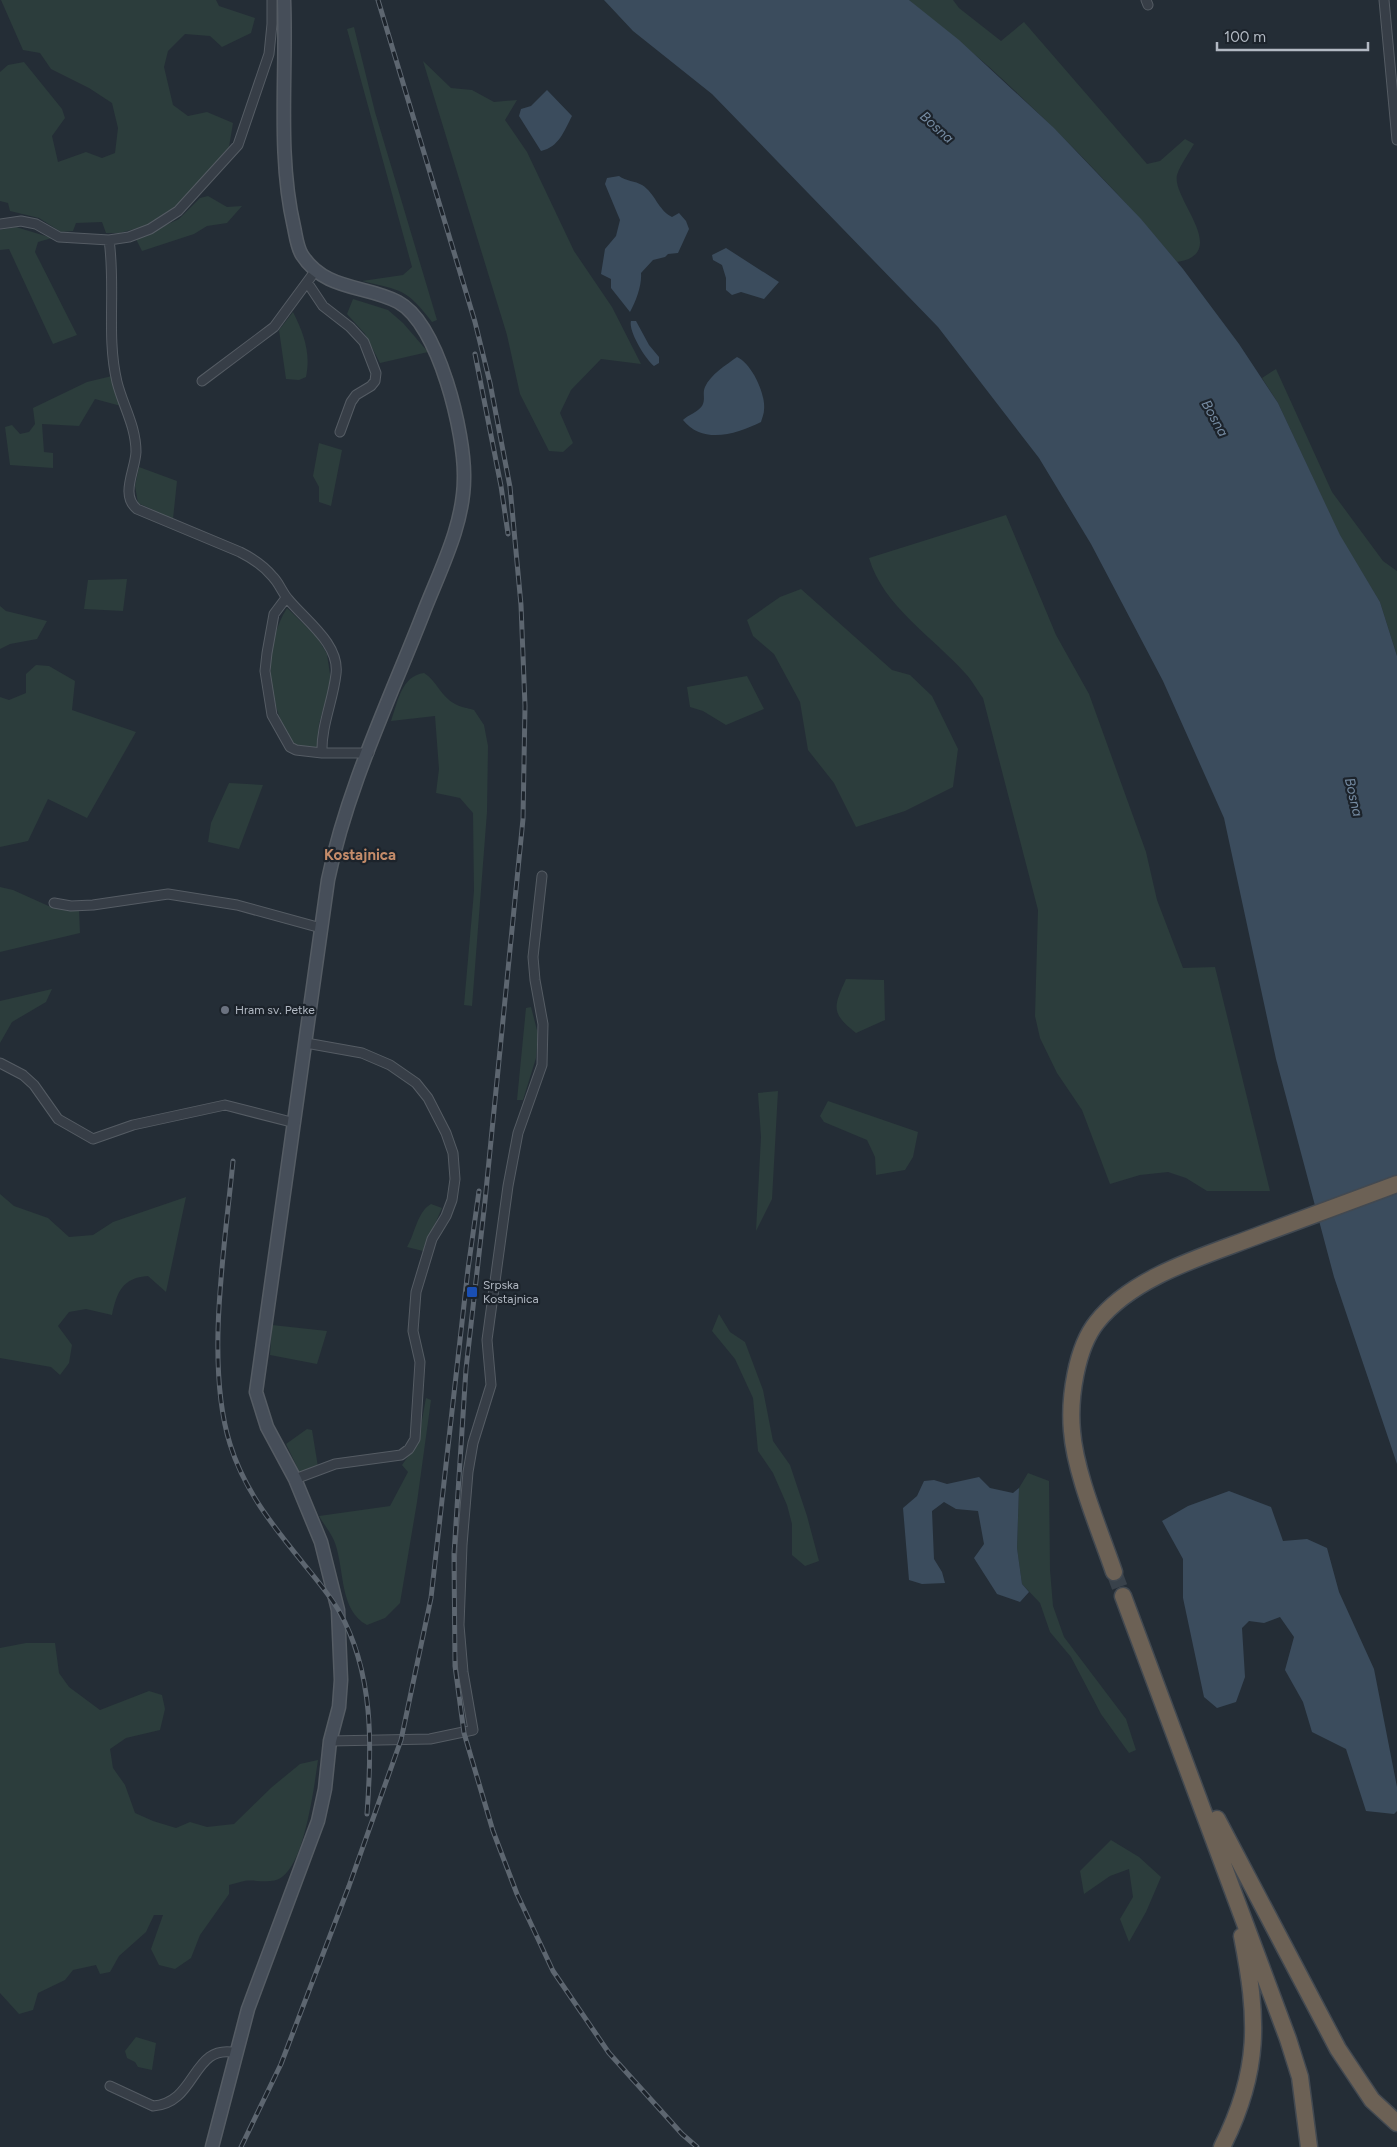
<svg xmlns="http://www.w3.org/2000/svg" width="1397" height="2147" viewBox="0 0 1397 2147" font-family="Figtree,sans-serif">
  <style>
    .green { fill: #2c3d3c }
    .water { fill: #3b4c5d }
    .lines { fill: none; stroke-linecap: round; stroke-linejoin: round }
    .motorway-tunnel { stroke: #39424b; stroke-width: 16; stroke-dasharray: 16 8; stroke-linecap: butt }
    .minor-casing { stroke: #555c64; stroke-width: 11 }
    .secondary-casing { stroke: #555c64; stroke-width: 15 }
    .motorway-casing { stroke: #424951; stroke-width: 19 }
    .minor { stroke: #373e47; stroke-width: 9 }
    .secondary { stroke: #464e59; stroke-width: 12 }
    .motorway { stroke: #6c6155; stroke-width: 16 }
    .rail-casing { stroke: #5d6670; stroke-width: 5 }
    .rail { stroke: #1c232b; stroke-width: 3; stroke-dasharray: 9; stroke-linecap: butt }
    .worship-dot { fill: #6b7280; stroke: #1c232b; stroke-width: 2 }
    .transit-dot { fill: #1a4fb4; stroke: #1c232b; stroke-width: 2 }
    .labels { text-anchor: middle; stroke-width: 4.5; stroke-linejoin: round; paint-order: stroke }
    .poi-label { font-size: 12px; fill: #b2b9c3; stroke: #1c232b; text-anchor: start }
    .water-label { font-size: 14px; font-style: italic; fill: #768ca3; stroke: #1c232b }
    .quarter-label { font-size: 15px; font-weight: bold; fill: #c58c6a; stroke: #1c232b }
  </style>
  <rect width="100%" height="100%" fill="#242d36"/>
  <path class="green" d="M1,0H216L219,6L255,18L251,33L222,47L210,36L185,34L168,51L164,67L173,105L188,116L207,112L233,123L229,147L181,203L145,226L120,233H106L102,222L76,223L73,231L61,232L39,218L10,211L8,203L0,201V72L8,65L24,62L62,109L65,118L52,136L58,162L86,152L102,158L115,153L118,128L112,103L89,88L51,69L40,53L23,50Z
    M909,0H953L959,8L1001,41L1024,22L1147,164L1160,161L1185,139L1194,144C1189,153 1180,165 1177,175C1172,196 1218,240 1192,257C1188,260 1182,261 1177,262C1119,192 1055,127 988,66C962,43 933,24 909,0Z
    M354,27L375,112L437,320L432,322C406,288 402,291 362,281L403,275L412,267L347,29Z
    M423,61L451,88L472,90L494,102L517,100L505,120L527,152L574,251L612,307L641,364L601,359L571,390L560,413L573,443L563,452L549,451L520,394L507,335Z
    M208,196L227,207L242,206L227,223L207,226L194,234L142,251L136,239L179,219L200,198Z
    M16,227L52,238L38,242L35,252L77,335L53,344L9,249L0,250V230Z
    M353,299L388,310L403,323L428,352L380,363L365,334L347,314Z
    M293,312C304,334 311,353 306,377L299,380L286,379L279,330Z
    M1276,369L1332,492L1383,561L1397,571V656L1380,602L1340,536L1278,403L1262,378Z
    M112,376L121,406L95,399L79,426L42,424L44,452L53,453V468L10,465L5,427L12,425L20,434L29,432L35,424L33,408L87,382Z
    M319,443L342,450L331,506L319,502V487L313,476Z
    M139,467L177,481L173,519L138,503L135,486Z
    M1006,515L1056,635L1089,694L1146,852L1157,900L1183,968L1215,967L1270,1191H1207L1186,1178L1168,1172L1140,1175L1110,1184L1082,1110L1057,1073L1040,1038L1035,1016L1038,910L983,698C977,690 972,680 965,673C933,637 883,606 869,558Z
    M127,579L123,611L84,609L88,580Z
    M801,589L892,670L910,675L932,696L958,749L953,787L905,811L856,827L834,783L808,750L800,702L774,654L753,636L747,620L780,597Z
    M0,606L6,611L47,621L37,639L10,644L0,649Z
    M287,608L317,637L327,654L331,681L319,724L317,749C311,749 303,750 298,747C291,744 288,735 285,729C266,692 265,643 287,608Z
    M36,665L49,666L75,681L72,710L136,732L87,818L48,799L28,841L0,847V697L9,700L26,693V674Z
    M424,673C437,681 441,697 455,704C460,707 468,708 474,710L484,725L488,746L487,812L472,1006L464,1005L474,891L473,813L460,798L436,793L439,769L435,716L391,721C398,702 401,676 424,673Z
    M747,676L764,709L726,725L703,711L690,707L687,687Z
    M229,783L263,785L239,849L208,842L211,823Z
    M0,887L13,890L53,908L79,910L80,933L0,952Z
    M846,979L884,980L885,1020L856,1033C831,1013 833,1008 846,979Z
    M52,989L46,1002L12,1022L0,1043V1001Z
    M531,1007L538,1034L536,1058L523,1100H517L526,1008Z
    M778,1091L772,1199L756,1231L761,1137L758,1093Z
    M828,1101L918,1132L913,1157L905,1170L876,1175L875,1157L867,1140L824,1122L820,1116Z
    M0,1194L14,1206L48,1218L69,1237L93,1235L113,1222L186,1197L166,1292L148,1276C122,1278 117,1292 112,1315L86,1309L69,1312L58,1326L72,1345L69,1363L60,1375L51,1367L0,1358Z
    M431,1204L442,1208L423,1251L407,1247C415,1234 417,1212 431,1204Z
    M719,1314L730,1332L745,1342L763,1390L773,1441L790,1465L807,1516L819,1561L805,1566L792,1555V1524L787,1505L773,1473L758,1451L753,1398L735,1359L712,1331Z
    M272,1325L327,1331L317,1364L270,1355Z
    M426,1398L431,1400L417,1502L400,1603L385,1618L367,1625C339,1610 345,1571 335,1543C332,1534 324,1525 319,1516L390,1506L408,1472L402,1465L418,1442Z
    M307,1429L312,1430L318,1467L300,1473L286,1444Z
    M1028,1473L1049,1481L1050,1570L1053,1606L1064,1637L1126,1719L1136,1750L1129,1753L1101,1714L1071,1657L1050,1632L1040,1603L1022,1584L1017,1548L1019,1488Z
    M26,1643H55L59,1673L69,1687L100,1710L149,1691L162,1695L165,1709L160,1730L126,1738L110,1749L113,1768L125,1785L135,1813L153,1821L176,1828L190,1822L207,1827L234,1824L272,1787L300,1764L318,1760C314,1787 305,1861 282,1877C271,1885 257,1879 244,1881C239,1882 234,1884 229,1885V1894L200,1935L191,1958L175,1969L159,1965L151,1949L163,1915H154L146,1932L119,1956L110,1972L100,1974L96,1965L73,1970L65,1980L38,1993L33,2010L19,2014L0,1993V1648Z
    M1111,1840L1139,1857L1161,1877L1146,1912L1129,1942L1120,1919L1133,1897L1129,1869L1110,1876L1084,1894L1080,1871Z
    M136,2037L156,2043L152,2070L138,2067L135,2062L127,2058L125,2051Z"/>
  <path class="water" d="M604,0H909L959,40L1054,128L1141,219L1183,269L1239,344L1278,403L1340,535L1380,602L1397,656V1464L1334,1277L1276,1059L1224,818L1163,681L1091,544L1039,458L938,327L712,94L633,31Z
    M547,90L572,116C564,131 559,147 541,151L519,116L521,109L531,106Z
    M619,176C626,181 635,181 642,185C655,193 658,210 672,217L679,213L686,221L689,229L678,253L668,254L665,257L653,260L641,273C642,285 636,301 630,312L611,288V279L601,274L605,249L616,236L620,220L605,184L607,178Z
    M726,248L779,282L764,299L741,292L732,295L726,290V278L722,265L713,260L712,255Z
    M631,321H636L649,345L659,357V363L654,366C646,360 628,331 631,321Z
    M737,357C751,363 766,393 764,410C764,414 762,418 761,422C737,434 703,445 683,420C688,415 698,412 702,406C706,399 702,394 705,387C710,375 726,365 737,357Z
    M979,1477L990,1488L1013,1493L1019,1488L1017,1548L1022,1584L1029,1592L1020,1602L997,1594L974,1558L984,1544L978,1511L956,1509L944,1502L932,1511L934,1559L942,1572L945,1583L922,1584L909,1580L903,1508L917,1496L924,1481L934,1480L947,1484Z
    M1229,1491L1271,1507L1283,1541L1307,1539L1327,1548L1339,1592L1374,1669L1397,1787V1811L1394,1814L1366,1811L1346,1749L1312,1732L1303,1702L1285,1670L1294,1637L1280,1617L1264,1623L1249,1621L1242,1628L1245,1677L1236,1702L1217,1708L1204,1697L1183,1598V1559L1162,1521L1188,1506Z"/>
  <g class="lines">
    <path class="motorway-tunnel" d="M1114,1572L1123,1596"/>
    <g class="minor-casing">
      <path id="minor" d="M1146,0L1148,5
        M1384,0L1397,140
        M0,224L21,221L36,224L59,237L109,240L129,237L150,229L178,211L238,145L269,54L272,24V0
        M109,240C116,287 106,336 117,382C123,406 136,426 136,452C135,471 120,495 137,509L240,552C252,558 264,566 273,577C279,583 282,592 288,599C305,620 340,644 336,674C333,701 321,726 322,753
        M307,282L323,306L350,327L364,342L376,373L375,381L371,386L356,395L351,402L340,432
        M202,381L274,327L316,270
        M286,598L274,614L267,653L265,671L272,715L290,747L296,750L322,753H369
        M54,903L71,906L93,905L168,894L237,905L321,928
        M0,1063L23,1075L34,1085L58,1119L93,1139L133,1125L225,1105L295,1123
        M295,1479L335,1464L401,1455L409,1449L415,1439L420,1362L413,1331L416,1292L432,1239L446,1216L452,1200L455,1179L453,1153L446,1133L428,1098L416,1083L390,1065L362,1053L306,1043
        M330,1741L430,1739L473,1730L463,1672L459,1625L462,1545L468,1472L473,1443L491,1385L487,1340L508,1186L518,1133L542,1065L543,1024L535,980L533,957L542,876
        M110,2086L153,2106C198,2103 191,2042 237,2053"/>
    </g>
    <g class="secondary-casing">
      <path id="secondary" d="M212,2147L248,2009L318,1821L325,1789L330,1741L339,1707L341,1680L338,1610L321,1542L295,1479L267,1427L256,1392L328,880C347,788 389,701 423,614C440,570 464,525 464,478C465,434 439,324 398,302C366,285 325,291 302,255C297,247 296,236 294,227C277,154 287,75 284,0"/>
    </g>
    <g class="motorway-casing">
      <path id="motorway" d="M1114,1572C1100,1531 1075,1473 1072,1431C1069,1399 1076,1348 1097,1322C1134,1275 1208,1255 1262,1234C1307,1217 1352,1201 1397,1184
        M1123,1596L1288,2039L1300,2077L1309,2147
        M1217,1819L1338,2049L1372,2100L1397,2123
        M1222,2147C1261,2070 1258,2018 1242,1936"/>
    </g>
    <use href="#minor" class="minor"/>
    <use href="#secondary" class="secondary"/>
    <use href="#motorway" class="motorway"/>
    <g class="rail-casing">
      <path id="rail" d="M378,0L475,322L490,383L510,487L521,605L525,706L523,819L485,1201L466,1369L454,1554L455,1666L464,1733L493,1831L517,1894L553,1971L609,2053L682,2134L697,2147
        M475,354L501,486L508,534
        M233,1161C225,1245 205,1364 230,1444C244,1490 273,1526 303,1563C315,1578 329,1594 339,1611C374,1673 372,1746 367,1814
        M241,2147L281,2064L349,1886L401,1740L431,1598L468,1269L479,1191"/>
    </g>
    <use href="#rail" class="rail"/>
  </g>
  <circle class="worship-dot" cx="225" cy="1010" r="5"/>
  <rect class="transit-dot" x="466" y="1286" width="12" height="12" rx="2.5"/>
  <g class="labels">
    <g class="poi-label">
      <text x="235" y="1014">Hram sv. Petke</text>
      <text x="483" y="1289">Srpska<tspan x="483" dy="14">Kostajnica</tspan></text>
    </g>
    <g class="water-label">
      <text transform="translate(937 127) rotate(42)" y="5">Bosna</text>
      <text transform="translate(1215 418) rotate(61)" y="5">Bosna</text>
      <text transform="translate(1354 797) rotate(77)" y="5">Bosna</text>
    </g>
    <g class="quarter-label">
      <text x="360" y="860">Kostajnica</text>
    </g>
  </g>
  <path d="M1217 42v8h151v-8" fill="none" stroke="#b2b9c3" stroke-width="2.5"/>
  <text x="1224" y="42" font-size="15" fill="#b2b9c3" stroke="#1c232b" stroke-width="4" paint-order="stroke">100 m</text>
</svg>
